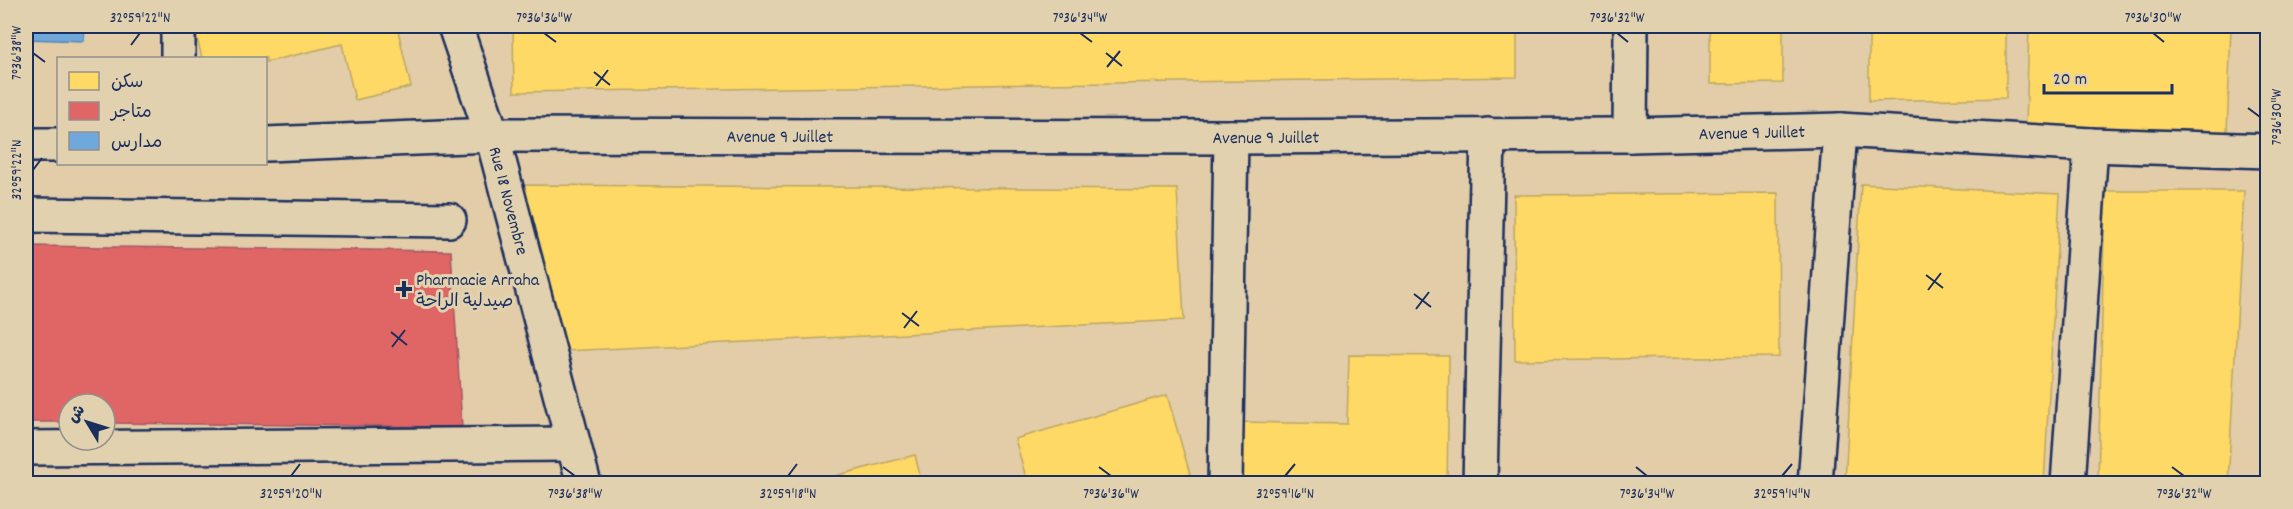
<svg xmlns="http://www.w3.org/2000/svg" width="2293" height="509" viewBox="0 0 2293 509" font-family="Dekko,'Playpen Sans Arabic',sans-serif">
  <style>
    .homes { fill: #ffd966; stroke: #bba664; stroke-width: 1.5 }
    .shops { fill: #e06666; stroke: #a55664; stroke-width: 1.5 }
    .schools { fill: #6fa8dc; stroke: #5684b6; stroke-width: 1.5 }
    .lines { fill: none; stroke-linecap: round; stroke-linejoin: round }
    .street-casing { stroke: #1b2f5e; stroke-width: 38 }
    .secondary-casing { stroke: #1b2f5e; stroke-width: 38 }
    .street { stroke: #e2d1ae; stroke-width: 33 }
    .secondary { stroke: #e2d1ae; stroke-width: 33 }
    .ticks { fill: none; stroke: #1b2f5e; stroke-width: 2 }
    .poi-dot { fill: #1b2f5e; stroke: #e2d1ae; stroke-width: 2 }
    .labels { text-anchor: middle; stroke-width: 6; stroke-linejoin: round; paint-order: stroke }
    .street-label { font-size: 18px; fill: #1b2f5e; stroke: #e2d1ae }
    .poi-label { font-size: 18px; fill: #1b2f5e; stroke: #e2d1ae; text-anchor: start }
    .neatline { fill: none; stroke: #1b2f5e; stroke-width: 2 }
    .ticks-label { font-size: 15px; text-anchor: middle; fill: #1b2f5e }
  </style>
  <rect width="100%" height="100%" fill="#e2cda8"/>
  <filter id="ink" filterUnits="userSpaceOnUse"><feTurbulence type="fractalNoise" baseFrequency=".0167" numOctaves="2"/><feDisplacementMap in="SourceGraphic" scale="12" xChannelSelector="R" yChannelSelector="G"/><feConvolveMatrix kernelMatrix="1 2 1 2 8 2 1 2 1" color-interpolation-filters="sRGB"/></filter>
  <g filter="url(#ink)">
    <path class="homes" d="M194,26H397L411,87L355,100L342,44L266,62V58H202Z
      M513,26H1517V77L514,92Z
      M1710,26H1783V83L1710,84Z
      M1869,26H2006V98L1869,101Z
      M2029,26H2231L2227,133L2026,128Z
      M1861,184L2060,194L2044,484H1845Z
      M514,185L1177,189L1184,320L564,351Z
      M2105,191H2244L2228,484H2098Z
      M1778,193L1779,357L1515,360L1514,195Z
      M1349,355L1449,356L1447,484H1242L1243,422L1347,424Z
      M1167,395L1193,484H1028L1015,439Z
      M915,455L922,484H804Z
      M26,478L392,484H26Z"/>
    <path class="shops" d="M26,246L451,251L462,427L105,423V404H69V422H26Z"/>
    <path class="schools" d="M26,26H85L84,41L26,39Z"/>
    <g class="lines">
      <g class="street-casing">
        <path id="street" d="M178,58V26
          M26,215L449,220
          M26,448L573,444
          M1225,484L1231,137
          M1480,484L1488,135
          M1815,484L1840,130
          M2068,484L2091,145"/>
      </g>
      <g class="secondary-casing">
        <g id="secondary">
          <path id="s1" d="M455,26L492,135L584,484"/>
          <path d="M1630,135L1631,26"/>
          <path id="s2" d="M266,144L492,135L1231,137L1630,135L1840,130L2091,145L2268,151"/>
          <path d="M26,145H58"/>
        </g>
      </g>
      <use href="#street" class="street"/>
      <use href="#secondary" class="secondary"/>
    </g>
  </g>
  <path class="ticks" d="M544,33L556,42M1080,33L1092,42M1617,33L1628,42M2153,33L2164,42M131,45L140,33M33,53L45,62M1106,53L1122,66M1107,67L1120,51M594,72L610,85M596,86L608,70M2248,108L2260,117M33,170L42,158M1926,275L1943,288M1928,290L1941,273M1414,294L1431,307M1416,309L1429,292M902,313L919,326M904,328L917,311M391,332L407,345M392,347L405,330M563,467L575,476M1099,467L1111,476M1636,467L1647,476M2172,467L2184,476M291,476L300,464M788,476L797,464M1285,476L1295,464M1782,476L1792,464"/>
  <path class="poi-dot" d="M401 280h6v6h6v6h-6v6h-6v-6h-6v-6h6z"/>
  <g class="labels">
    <g class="street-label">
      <text dy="6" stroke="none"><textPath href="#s2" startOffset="1486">Avenue 9 Juillet</textPath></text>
      <text dy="6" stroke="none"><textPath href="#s2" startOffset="514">Avenue 9 Juillet</textPath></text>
      <text dy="6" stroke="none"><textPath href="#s2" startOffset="1000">Avenue 9 Juillet</textPath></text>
      <text dy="6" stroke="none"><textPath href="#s1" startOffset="183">Rue 18 Novembre</textPath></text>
    </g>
    <g class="poi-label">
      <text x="416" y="285">Pharmacie Arraha<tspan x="416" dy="21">صيدلية الراحة</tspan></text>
    </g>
  </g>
  <rect width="2293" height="509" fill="none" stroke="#e2d1ae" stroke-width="66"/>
  <rect x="57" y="57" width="210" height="108" fill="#e2d1ae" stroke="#92908e" stroke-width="1.5"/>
  <rect x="69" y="72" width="30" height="18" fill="#ffd966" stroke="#92908e" stroke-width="1.5"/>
  <text x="111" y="87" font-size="18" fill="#1b2f5e">سكن</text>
  <rect x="69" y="102" width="30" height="18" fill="#e06666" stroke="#92908e" stroke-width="1.5"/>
  <text x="111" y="117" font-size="18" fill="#1b2f5e">متاجر</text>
  <rect x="69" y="132" width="30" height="18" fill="#6fa8dc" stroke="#92908e" stroke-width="1.5"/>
  <text x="111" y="147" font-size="18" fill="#1b2f5e">مدارس</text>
  <g transform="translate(87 422) rotate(308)"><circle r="28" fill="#e2d1ae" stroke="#92908e" stroke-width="1.5"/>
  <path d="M0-4.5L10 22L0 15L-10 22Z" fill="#1b2f5e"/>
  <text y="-9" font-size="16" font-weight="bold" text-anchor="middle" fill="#1b2f5e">ش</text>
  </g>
  <path d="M2044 84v9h128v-9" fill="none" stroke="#1b2f5e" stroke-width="3"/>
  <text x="2053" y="84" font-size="18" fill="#1b2f5e" stroke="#e2d1ae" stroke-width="4.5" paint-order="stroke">20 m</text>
  <rect x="33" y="33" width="2227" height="443" class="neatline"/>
  <g class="ticks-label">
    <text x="140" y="22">32°59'22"N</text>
    <text x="544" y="22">7°36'36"W</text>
    <text x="1080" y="22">7°36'34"W</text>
    <text x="1617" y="22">7°36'32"W</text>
    <text x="2153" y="22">7°36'30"W</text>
    <text transform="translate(16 53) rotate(-90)" y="5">7°36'38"W</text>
    <text transform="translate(2276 117) rotate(-90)" y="5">7°36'30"W</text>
    <text transform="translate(16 170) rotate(-90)" y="5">32°59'22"N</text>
    <text x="291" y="498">32°59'20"N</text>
    <text x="575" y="498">7°36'38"W</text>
    <text x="788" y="498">32°59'18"N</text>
    <text x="1111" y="498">7°36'36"W</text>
    <text x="1285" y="498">32°59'16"N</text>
    <text x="1647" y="498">7°36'34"W</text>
    <text x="1782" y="498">32°59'14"N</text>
    <text x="2184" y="498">7°36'32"W</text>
  </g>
</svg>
